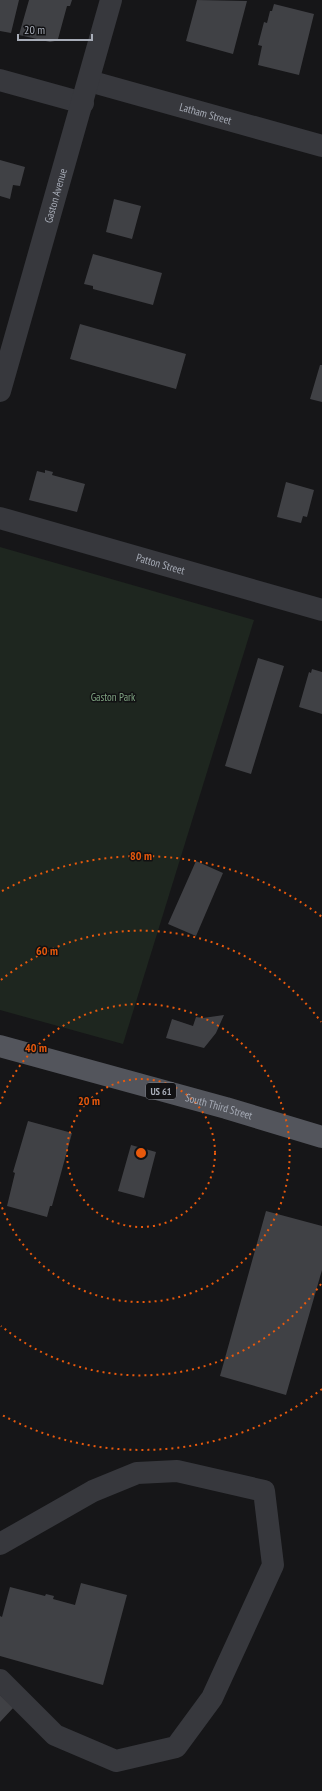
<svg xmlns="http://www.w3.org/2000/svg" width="322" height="1791" viewBox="0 0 322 1791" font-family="'PT Sans Narrow',sans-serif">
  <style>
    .green { fill: #1e261f }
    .building { fill: #404145 }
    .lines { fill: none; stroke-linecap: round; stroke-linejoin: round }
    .minor { stroke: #37383d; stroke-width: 22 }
    .major { stroke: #53555c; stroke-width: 22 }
    .ring { fill: none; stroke: #e8590c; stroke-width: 2; stroke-dasharray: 2 4 }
    .labels { text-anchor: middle; stroke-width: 3; stroke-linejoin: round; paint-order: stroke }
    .shield { fill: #111113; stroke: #7b7e86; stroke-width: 1 }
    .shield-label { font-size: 10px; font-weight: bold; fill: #a8adb8 }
    .street-label { font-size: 11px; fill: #a8adb8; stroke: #111113 }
    .park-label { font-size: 11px; fill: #7fa381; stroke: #111113 }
    .centre { fill: #e8590c; stroke: #111113; stroke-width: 2 }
    .ring-label { font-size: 12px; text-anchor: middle; font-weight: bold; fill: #e8590c; stroke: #111113; stroke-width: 3; stroke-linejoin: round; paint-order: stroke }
  </style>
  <rect width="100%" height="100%" fill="#161618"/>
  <path class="green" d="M0,547L254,620L123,1044L0,1010Z"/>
  <path class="building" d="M0,0H19L11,33L0,31Z
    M29,0H72L70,6H67L58,39L55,41L50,42L19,35Z
    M197,0L247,1L233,54L186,41Z
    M274,4L314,14L299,75L258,65L262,46L258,45L264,22L267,23L270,11H272Z
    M0,160L25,167L20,186L13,185L10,199L0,196Z
    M114,199L141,206L132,239L106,232Z
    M93,254L162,273L153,305L93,289V286L84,284Z
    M80,324L186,354L176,389L70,359Z
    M320,365H322V402L310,399Z
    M45,470L53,472L52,475L85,484L77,512L29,500L37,471L45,473Z
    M286,482L314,490L307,517L303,516L301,523L277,517Z
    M258,658L284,666L251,774L225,766Z
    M312,669L322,672V714L299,707L309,672L311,673Z
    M196,861L223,873L196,936L168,924Z
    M224,1015L216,1033L204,1048L166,1038L172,1019L193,1026L196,1017L203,1018Z
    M28,1121L72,1133L52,1206H50L47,1217L7,1206L15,1173L13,1172Z
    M131,1145L156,1152L144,1198L118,1191Z
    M266,1211L322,1226V1270L286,1395L220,1376Z
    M81,1583L127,1595L103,1685L0,1656V1616L2,1617L10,1587L45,1596L46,1594L54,1596L53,1599L75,1605Z
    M0,1695L14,1707L0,1722Z"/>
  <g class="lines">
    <g class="minor">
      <path d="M0,80L83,103"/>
      <path id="s1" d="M89,81L322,146"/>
      <path id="s2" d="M0,391L111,0"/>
      <path id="s3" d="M0,518L322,610"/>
      <path d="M0,1544L93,1491L137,1473L177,1471L264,1491L273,1565L212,1698L176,1747L116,1761L55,1735L0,1680"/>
    </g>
    <path class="major" id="s4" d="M0,1046L226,1108L322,1137"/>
  </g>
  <g class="ring">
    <circle cx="141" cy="1153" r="74"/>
    <path d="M0 1104A149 149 0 1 1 0 1202"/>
    <path d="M321 1284A223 223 0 0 1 1 1326M1 980A223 223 0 0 1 321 1022"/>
    <path d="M322 1389A297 297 0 0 1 2 1415M2 891A297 297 0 0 1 322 917"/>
  </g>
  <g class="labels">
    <rect class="shield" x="146" y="1083" width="30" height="16" rx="3"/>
    <g class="shield-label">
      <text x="161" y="1095">US 61</text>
    </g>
    <g class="street-label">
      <text dy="4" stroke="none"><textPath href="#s1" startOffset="121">Latham Street</textPath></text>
      <text dy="4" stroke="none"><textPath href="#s2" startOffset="203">Gaston Avenue</textPath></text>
      <text dy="4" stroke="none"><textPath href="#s3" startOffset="167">Patton Street</textPath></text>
      <text dy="4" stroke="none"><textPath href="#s4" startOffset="227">South Third Street</textPath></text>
    </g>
    <g class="park-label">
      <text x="113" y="701">Gaston Park</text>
    </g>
  </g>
  <circle cx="141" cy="1153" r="6" class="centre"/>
  <g class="ring-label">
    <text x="141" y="860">80 m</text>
    <text x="47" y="955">60 m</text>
    <text x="36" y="1052">40 m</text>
    <text x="89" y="1105">20 m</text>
  </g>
  <path d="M18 34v6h74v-6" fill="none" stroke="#a8adb8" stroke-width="2"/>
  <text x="24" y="34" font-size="12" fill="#a8adb8" stroke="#111113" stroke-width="3" paint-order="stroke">20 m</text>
</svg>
